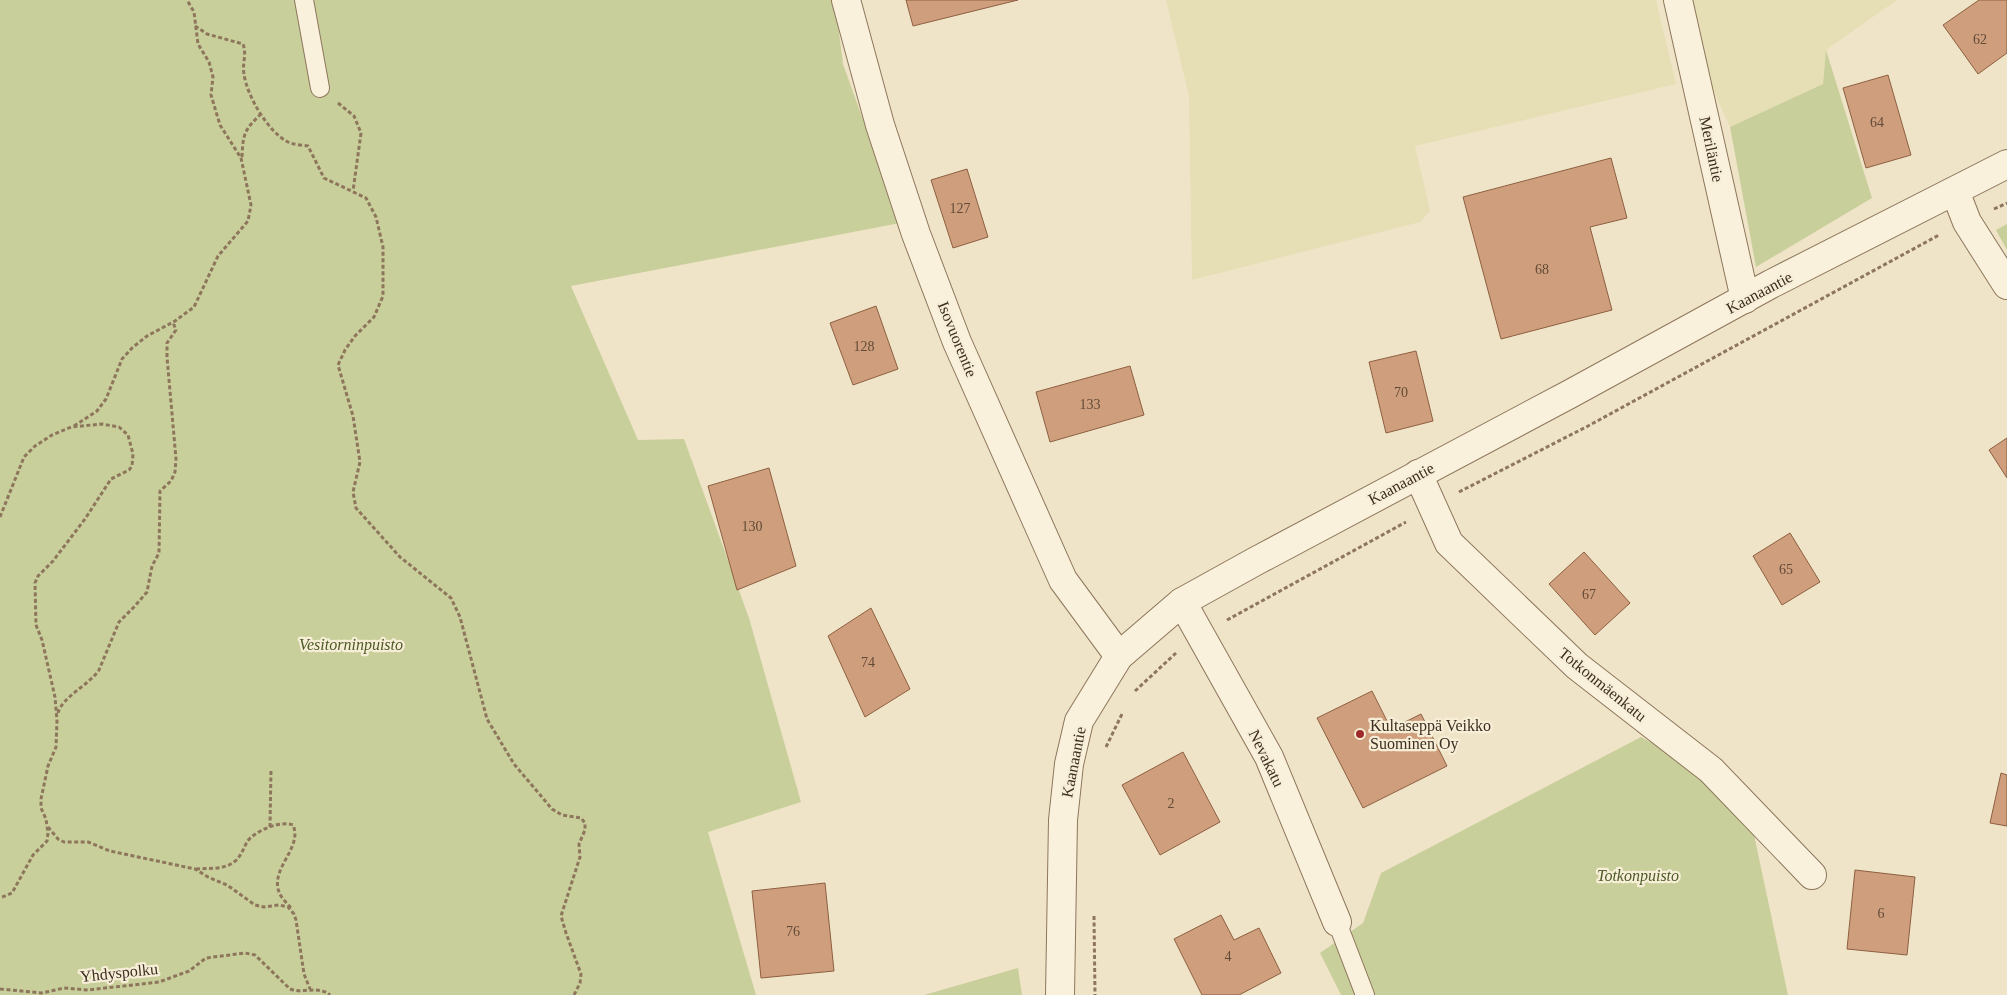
<svg xmlns="http://www.w3.org/2000/svg" width="2007" height="995" viewBox="0 0 2007 995" font-family="'Times New Roman',serif">
  <style>
    .farmland { fill: #e6deb5 }
    .green { fill: #c9cf9b }
    .building { fill: #cf9f7d; stroke: #8d5f41 }
    .lines { fill: none; stroke-linecap: round; stroke-linejoin: round }
    .service-casing { stroke: #8d765c; stroke-width: 20 }
    .minor-casing { stroke: #8d765c; stroke-width: 30 }
    .tertiary-casing { stroke: #8d765c; stroke-width: 30 }
    .path { stroke: #8d765c; stroke-width: 3; stroke-dasharray: 4 2.5; stroke-linecap: butt }
    .service { stroke: #faf1dc; stroke-width: 18 }
    .minor { stroke: #faf1dc; stroke-width: 28 }
    .tertiary { stroke: #faf1dc; stroke-width: 28 }
    .poi-dot { fill: #9e2a2b; stroke: #f7eed8; stroke-width: 2 }
    .labels { text-anchor: middle; stroke-width: 4.5; stroke-linejoin: round; paint-order: stroke }
    .number-label { font-size: 14px; fill: #624a37 }
    .street-label { font-size: 16px; fill: #3d2e20; stroke: #f7eed8 }
    .park-label { font-size: 16px; font-style: italic; fill: #4d5a26; stroke: #f7eed8 }
    .poi-label { font-size: 16px; fill: #3d2e20; stroke: #f7eed8; text-anchor: start }
  </style>
  <rect width="100%" height="100%" fill="#f0e4c8"/>
  <path class="farmland" d="M1166,0H1656L1676,84L1415,146L1430,211L1420,222L1192,280L1189,96Z
    M1693,0H1897L1826,50L1823,84L1730,127L1709,81Z"/>
  <path class="green" d="M0,0H835L843,64L900,223L571,286L638,440L684,439L749,618L801,802L708,832L756,995H0Z
    M1826,50L1872,198L1756,267L1730,127L1823,84Z
    M2007,224V250L1996,230Z
    M1641,737L1702,770L1749,811L1788,995H1341L1320,953L1363,923L1381,873Z
    M1018,968L1022,995H924Z"/>
  <path class="building" d="M906,0H1018L913,26Z
    M1979,0H2007V53L1978,74L1943,25Z
    M1888,75L1911,155L1866,168L1843,88Z
    M1611,158L1627,218L1590,227L1612,310L1501,339L1463,197Z
    M967,169L988,237L953,248L931,180Z
    M876,306L898,369L853,385L830,323Z
    M1416,351L1433,421L1386,433L1369,362Z
    M1130,366L1144,415L1050,442L1036,392Z
    M2007,438V478L1989,450Z
    M769,468L796,566L737,590L708,486Z
    M1790,533L1820,582L1782,605L1753,556Z
    M1584,552L1630,603L1595,635L1549,584Z
    M871,608L910,689L865,717L828,636Z
    M1372,691L1391,729L1421,714L1447,766L1363,808L1317,718Z
    M1183,752L1220,822L1160,855L1122,785Z
    M2001,773L2007,775V826L1990,823Z
    M1855,870L1915,877L1907,955L1847,949Z
    M825,883L834,971L761,978L752,891Z
    M1221,915L1234,940L1259,928L1281,973L1239,995H1202L1174,939Z"/>
  <g class="lines">
    <g class="service-casing">
      <path id="service" d="M304,0L320,88
        M1337,922L1365,995"/>
    </g>
    <g class="minor-casing">
      <path id="minor" d="M846,0L880,125L916,234L957,342L1063,580L1119,656
        M1678,0L1745,299
        M1955,191L1967,222L2007,285
        M1418,474L1449,543L1577,666L1711,770L1812,875
        M1182,602L1269,757L1337,922"/>
    </g>
    <g class="tertiary-casing">
      <path id="tertiary" d="M1060,995L1063,820L1069,764L1079,721L1119,656L1182,602L1256,561L1570,394L1771,284L2007,164"/>
    </g>
    <path class="path" d="M195,26L207,34L243,44C247,54 242,64 244,74C247,96 268,132 288,142C294,145 302,145 308,146L324,178L366,198L376,217L383,247V296L374,317L355,336L345,350L338,365L353,416L360,462L353,492L356,508L400,557L451,598L460,617L487,719L514,764L552,809L562,815L581,818L585,823V830L579,844L580,857L561,916L566,933L581,974L580,983L574,995
      M338,103L354,116L361,133L353,191
      M242,157C243,134 244,130 261,114
      M1994,209L2007,203
      M74,426L97,411L106,399L122,359L132,348L147,336L175,321L194,307L218,256L248,221L251,205L241,158L220,125L211,95L213,77L209,62L198,44L194,12L187,0
      M1459,492L1588,426L1939,235
      M0,517L24,457L35,446L52,435L71,427L102,424L119,427L128,435L133,454L132,466L129,470L111,479L85,519L53,561L38,576L35,583L36,625L42,640L55,697L57,721L56,747L48,766L41,799V808L46,819L48,833L47,841L33,855L12,893L0,898
      M1227,620L1406,522
      M1135,691L1176,653
      M58,713C62,697 89,685 99,670L119,622L134,607L147,592L152,566L159,553L160,491L171,481L175,472L176,459L167,357V343L176,330L174,325L175,322
      M1106,747L1122,714
      M48,827L58,839L64,842H88L110,851L195,869L208,877L227,885L255,905L264,907L279,905L288,907L294,914L296,920L304,974L310,989
      M270,827L271,769
      M196,869C209,868 223,870 234,862C241,857 243,849 247,842C254,831 281,820 293,825C303,848 270,868 279,892C281,898 287,903 291,908
      M1094,916L1095,995
      M0,989L42,993L64,988L88,990L159,982L189,971L206,958L245,953L255,955L290,989C303,994 318,985 330,995"/>
    <use href="#service" class="service"/>
    <use href="#minor" class="minor"/>
    <use href="#tertiary" class="tertiary"/>
  </g>
  <circle class="poi-dot" cx="1360" cy="734" r="5"/>
  <g class="labels">
    <g class="number-label">
      <text x="1980" y="44">62</text>
      <text x="1877" y="127">64</text>
      <text x="960" y="213">127</text>
      <text x="1542" y="274">68</text>
      <text x="864" y="351">128</text>
      <text x="1401" y="397">70</text>
      <text x="1090" y="409">133</text>
      <text x="752" y="531">130</text>
      <text x="1786" y="574">65</text>
      <text x="1589" y="599">67</text>
      <text x="868" y="667">74</text>
      <text x="1171" y="808">2</text>
      <text x="1881" y="918">6</text>
      <text x="793" y="936">76</text>
      <text x="1228" y="961">4</text>
    </g>
    <g class="street-label">
      <text transform="translate(1712 149) rotate(78)" y="6">Meriläntie</text>
      <text transform="translate(1759 292) rotate(-28)" y="6">Kaanaantie</text>
      <text transform="translate(958 339) rotate(68)" y="6">Isovuorentie</text>
      <text transform="translate(1401 483) rotate(-28)" y="6">Kaanaantie</text>
      <text transform="translate(1603 684) rotate(39)" y="6">Totkonmäenkatu</text>
      <text transform="translate(1267 758) rotate(64)" y="6">Nevakatu</text>
      <text transform="translate(1073 762) rotate(-79)" y="6">Kaanaantie</text>
      <text transform="translate(119 972) rotate(-6)" y="6">Yhdyspolku</text>
    </g>
    <g class="park-label">
      <text x="351" y="650">Vesitorninpuisto</text>
      <text x="1638" y="881">Totkonpuisto</text>
    </g>
    <g class="poi-label">
      <text x="1370" y="731">Kultaseppä Veikko<tspan x="1370" dy="18">Suominen Oy</tspan></text>
    </g>
  </g>
</svg>
